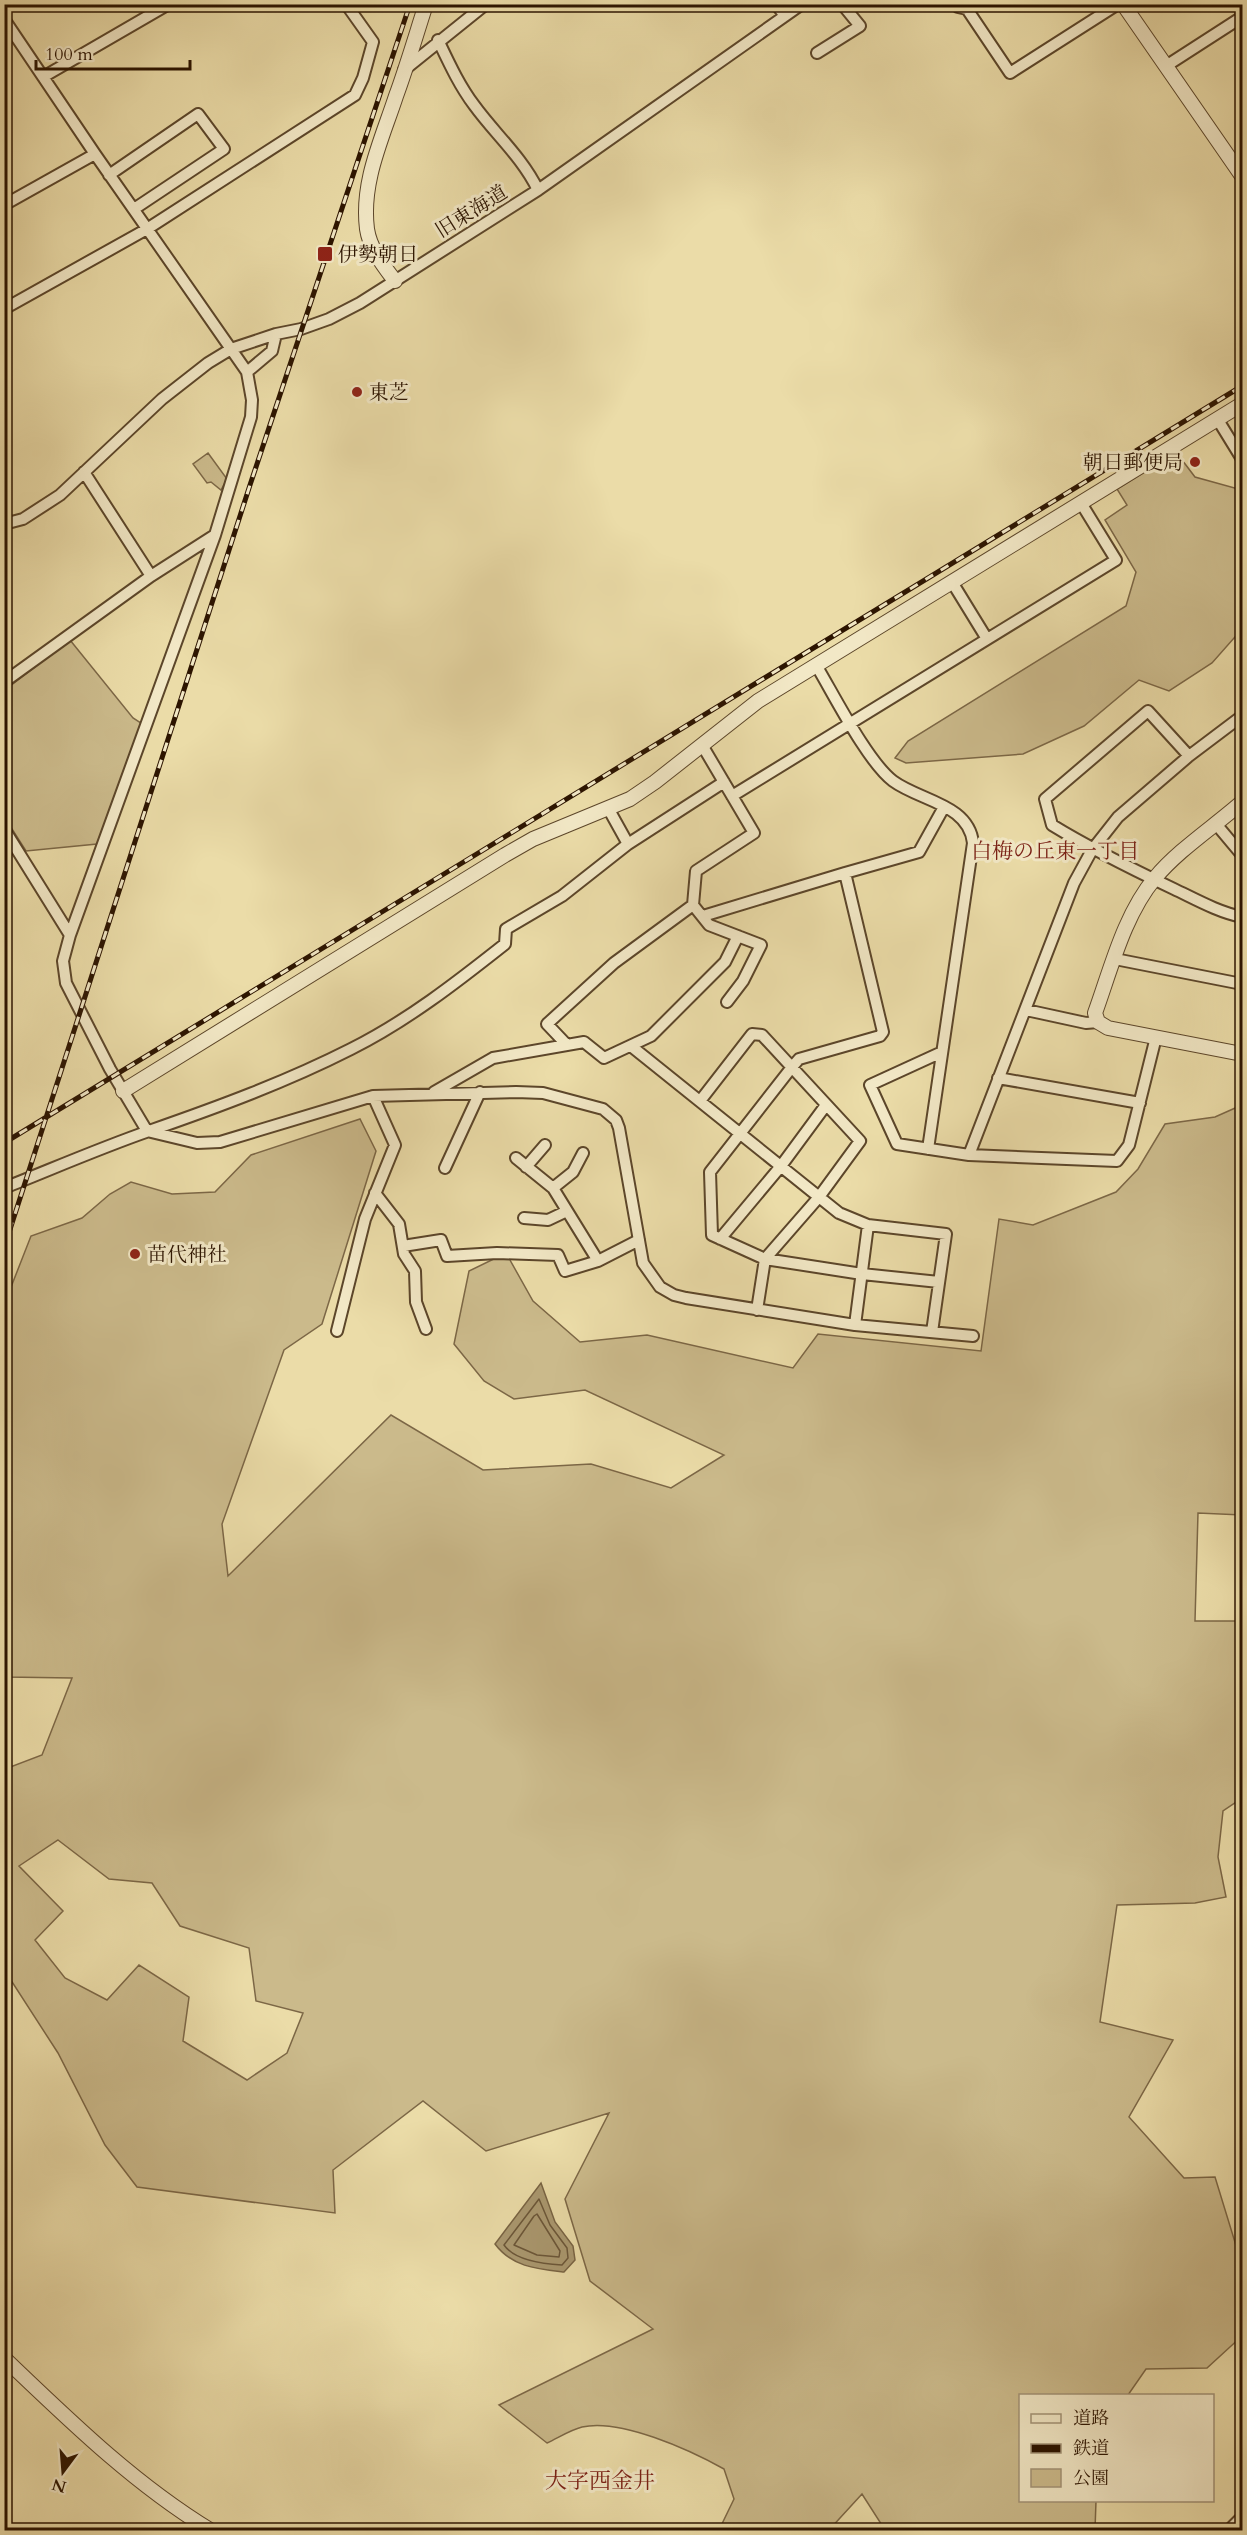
<svg xmlns="http://www.w3.org/2000/svg" width="1247" height="2535" viewBox="0 0 1247 2535" font-family="Cardo,'Noto Serif JP',serif">
  <style>
    .green { fill: #cbba8b; stroke: #7c6746; stroke-width: 1.5; fill-rule: evenodd }
    .water { fill: #aa986f; stroke: #786343; stroke-width: 1.5 }
    .lines { fill: none; stroke-linecap: round; stroke-linejoin: round }
    .shore { stroke: #6b5638; stroke-width: 1.5 }
    .minor-casing { stroke: #5c462a; stroke-width: 14 }
    .tertiary-casing { stroke: #5c462a; stroke-width: 16 }
    .minor { stroke: #f2e8c6; stroke-width: 10 }
    .tertiary { stroke: #f2e8c6; stroke-width: 14 }
    .rail-casing { stroke: #2c1400; stroke-width: 5 }
    .rail { stroke: #f2e8c6; stroke-width: 3; stroke-dasharray: 9; stroke-linecap: butt }
    .poi-dot { fill: #8f2418; stroke: #f2e8c6; stroke-width: 2 }
    .labels { text-anchor: middle; stroke-width: 6; stroke-linejoin: round; paint-order: stroke }
    .street-label { font-size: 20px; fill: #2c1400; stroke: #f2e8c6 }
    .poi-label { font-size: 20px; fill: #2c1400; stroke: #f2e8c6; text-anchor: start }
    .neighbourhood-label { font-size: 21px; fill: #7a1f14; stroke: #f2e8c6 }
    .quarter-label { font-size: 22px; fill: #7a1f14; stroke: #f2e8c6 }
  </style>
  <rect width="100%" height="100%" fill="#ebdca8"/>
  <filter id="stains"><feTurbulence type="fractalNoise" baseFrequency=".00333" numOctaves="4"/><feColorMatrix values="0 0 0 0 .2 0 0 0 0 .09 0 0 0 0 .02 0 0 0 .5 -.17"/></filter>
  <radialGradient id="worn" r=".72"><stop offset=".6" stop-color="#630" stop-opacity="0"/><stop offset="1" stop-color="#630" stop-opacity=".3"/></radialGradient>
  <path class="green" d="M1176,452L1195,477L1242,490V629L1212,663L1169,691L1139,680L1084,726L1023,754L906,763L895,758L908,741L1126,606L1136,572L1105,520L1127,505L1117,489Z
    M208,453L227,479L221,490L211,482L207,483L193,464Z
    M70,640L133,718L141,723L97,844L26,851L5,818V690Z
    M1242,1105V1515L1198,1513L1195,1621H1242V1798L1223,1811L1218,1857L1226,1897L1195,1903L1117,1905L1100,2022L1173,2040L1129,2117L1184,2178L1215,2177L1242,2265V2336L1207,2368L1146,2369L1128,2395L1020,2396V2500L1096,2501L1095,2530H885L862,2494L829,2530H719L734,2499L724,2469C690,2450 620,2418 582,2427C570,2430 558,2438 547,2443L499,2405L653,2329L590,2281L565,2199L609,2113L486,2151L423,2101L333,2170L335,2213L137,2187L105,2145L58,2053L5,1971V1769L42,1755L72,1678L5,1677L4,1305L31,1236L82,1218L110,1194L131,1182L172,1194L215,1192L251,1155L360,1119L376,1151L322,1324L284,1350L222,1524L228,1576L391,1415L483,1470L591,1464L671,1488L724,1455L585,1390L514,1399L484,1381L454,1344L469,1271L506,1253L533,1301L580,1342L647,1335L793,1368L818,1334L981,1351L999,1219L1033,1225L1116,1192L1138,1169L1165,1124L1215,1117ZM58,1840L109,1879L152,1883L180,1926L249,1948L256,2001L303,2013L287,2053L247,2080L183,2041L189,1997L139,1965L107,2000L65,1978L35,1940L63,1911L19,1866Z"/>
  <path class="water" d="M541,2183L555,2222L573,2246L575,2260L564,2272C537,2269 512,2267 495,2244Z"/>
  <g class="lines">
    <path class="shore" d="M539,2199L550,2225L567,2248L568,2258L562,2265C543,2264 515,2261 504,2245Z
      M537,2214L560,2251L559,2257L537,2255L514,2245L534,2216Z"/>
    <g class="minor-casing">
      <path id="minor" d="M776,4L785,16
        M957,4L958,7L967,9L1010,73L1118,4
        M4,19L95,154L247,372L252,400L251,417L215,535L70,935L63,961L66,983L110,1069L147,1131L197,1143L220,1142L373,1096L516,1092L543,1093L603,1109L616,1120L619,1128L643,1263L660,1287L674,1295L686,1298L855,1325L973,1336
        M438,40C449,63 459,85 474,105C495,134 522,157 538,190
        M817,53L860,26L842,4
        M1166,66L1242,17
        M404,70L486,4
        M43,77L169,4
        M109,175L198,114L224,149L134,209
        M4,205L95,154
        M4,309L147,229L355,95L363,78L373,42L346,4
        M247,372L272,351L276,334
        M1218,420L1242,459
        M4,524L23,519L60,495L162,399L208,363L231,349L276,334L301,329L329,319L360,303L538,190L802,4
        M151,576L215,535
        M952,582L987,639
        M816,665C834,695 867,761 893,781C920,801 969,804 973,843L928,1149
        M4,682L151,576L84,472
        M702,745L754,833L696,871L693,905L709,925L761,945L743,981L727,1002
        M1189,756L1148,711L1045,799L1052,825C1091,849 1132,869 1174,889C1197,900 1218,912 1242,917
        M732,796L1116,560L1081,503
        M608,808L628,844
        M1216,824L1242,855
        M4,829L70,935
        M845,873L919,852L944,807
        M703,916L845,873L883,1032L880,1036L799,1059L792,1067L710,1172L712,1235L765,1259L862,1274L939,1282
        M1115,959L1242,984
        M1026,1010L1086,1023L1098,1022
        M566,1044L547,1024L614,963L693,905
        M631,1046L839,1213L868,1225L946,1234L932,1332
        M942,1052L870,1085L897,1144L969,1155L1117,1161L1129,1145L1156,1037
        M998,1078L1140,1103
        M434,1092L493,1058L584,1042L604,1058L651,1036L725,962L738,936
        M700,1101L752,1034L762,1035L860,1141L819,1197L765,1259L757,1310
        M969,1155L1074,883L1092,850L1118,817L1189,756L1242,716
        M516,1158L553,1188L598,1261
        M526,1167L545,1145
        M445,1168L480,1092
        M4,1188C52,1169 100,1148 149,1131C218,1107 286,1082 351,1049C407,1021 457,982 505,944L506,929L562,896L628,844L724,782
        M553,1188L573,1172L583,1153
        M375,1193L399,1224L404,1254L415,1271L416,1302L426,1329
        M524,1218L548,1220L567,1211
        M720,1239L781,1166L826,1105
        M403,1246L441,1240L447,1256L497,1253L558,1255L565,1271L598,1261L639,1240
        M855,1325L868,1225
        M337,1331L365,1219L395,1145L373,1096
        M1229,2530L1242,2517"/>
    </g>
    <g class="tertiary-casing">
      <path id="tertiary" d="M1123,4L1242,176
        M395,281C383,265 370,249 367,229C361,182 382,139 396,96C407,66 416,35 426,4
        M1242,802C1215,826 1178,850 1155,878C1124,915 1111,969 1095,1013L1098,1022L1108,1028L1242,1054
        M123,1091L505,855L533,839L630,799L655,782L758,701L1242,404
        M4,2358C69,2420 133,2483 210,2530"/>
    </g>
    <use href="#minor" class="minor"/>
    <use href="#tertiary" class="tertiary"/>
    <g class="rail-casing">
      <path id="rail" d="M4,1143L1242,386
        M4,1248L250,485L410,4"/>
    </g>
    <use href="#rail" class="rail"/>
  </g>
  <g class="poi-dot">
    <rect x="317" y="246" width="16" height="16" rx="3"/>
    <circle cx="357" cy="392" r="6"/>
    <circle cx="1195" cy="462" r="6"/>
    <circle cx="135" cy="1254" r="6"/>
  </g>
  <g class="labels">
    <g class="street-label">
      <text transform="translate(471 211) rotate(-32)" y="7">旧東海道</text>
    </g>
    <g class="poi-label">
      <text x="338" y="261">伊勢朝日</text>
      <text x="369" y="399">東芝</text>
      <text x="1183" y="469" text-anchor="end">朝日郵便局</text>
      <text x="147" y="1261">苗代神社</text>
    </g>
    <g class="neighbourhood-label">
      <text x="1055" y="858">白梅の丘東一丁目</text>
    </g>
    <g class="quarter-label">
      <text x="600" y="2488">大字西金井</text>
    </g>
  </g>
  <rect width="1247" height="2535" fill="none" stroke="#ebdca8" stroke-width="24"/>
  <rect x="6" y="6" width="1235" height="2523" fill="none" stroke="#2c1400" stroke-width="3"/>
  <rect x="12" y="12" width="1223" height="2511" fill="none" stroke="#2c1400" stroke-width="1.5"/>
  <rect x="1019" y="2394" width="195" height="108" fill="#f2e8c6" stroke="#a39377" stroke-width="1.5"/>
  <rect x="1031" y="2414" width="30" height="9" fill="#f2e8c6" stroke="#a39377" stroke-width="1.5"/>
  <text x="1073" y="2424" font-size="18" fill="#2c1400">道路</text>
  <rect x="1031" y="2444" width="30" height="9" fill="#2c1400" stroke="#a39377" stroke-width="1.5"/>
  <text x="1073" y="2454" font-size="18" fill="#2c1400">鉄道</text>
  <rect x="1031" y="2469" width="30" height="18" fill="#cbba8b" stroke="#a39377" stroke-width="1.5"/>
  <text x="1073" y="2484" font-size="18" fill="#2c1400">公園</text>
  <g transform="translate(63 2472) rotate(196)" stroke="#f2e8c6" stroke-width="4.5" paint-order="stroke">
  <path d="M0-4.5L10 22L0 15L-10 22Z" fill="#2c1400"/>
  <text y="-9" font-size="16" font-weight="bold" text-anchor="middle" fill="#2c1400">N</text>
  </g>
  <path d="M36 60v9h154v-9" fill="none" stroke="#2c1400" stroke-width="3"/>
  <text x="45" y="60" font-size="18" fill="#2c1400" stroke="#f2e8c6" stroke-width="4.5" paint-order="stroke">100 m</text>
  <rect width="100%" height="100%" filter="url(#stains)"/>
  <rect width="100%" height="100%" fill="url(#worn)"/>
</svg>
